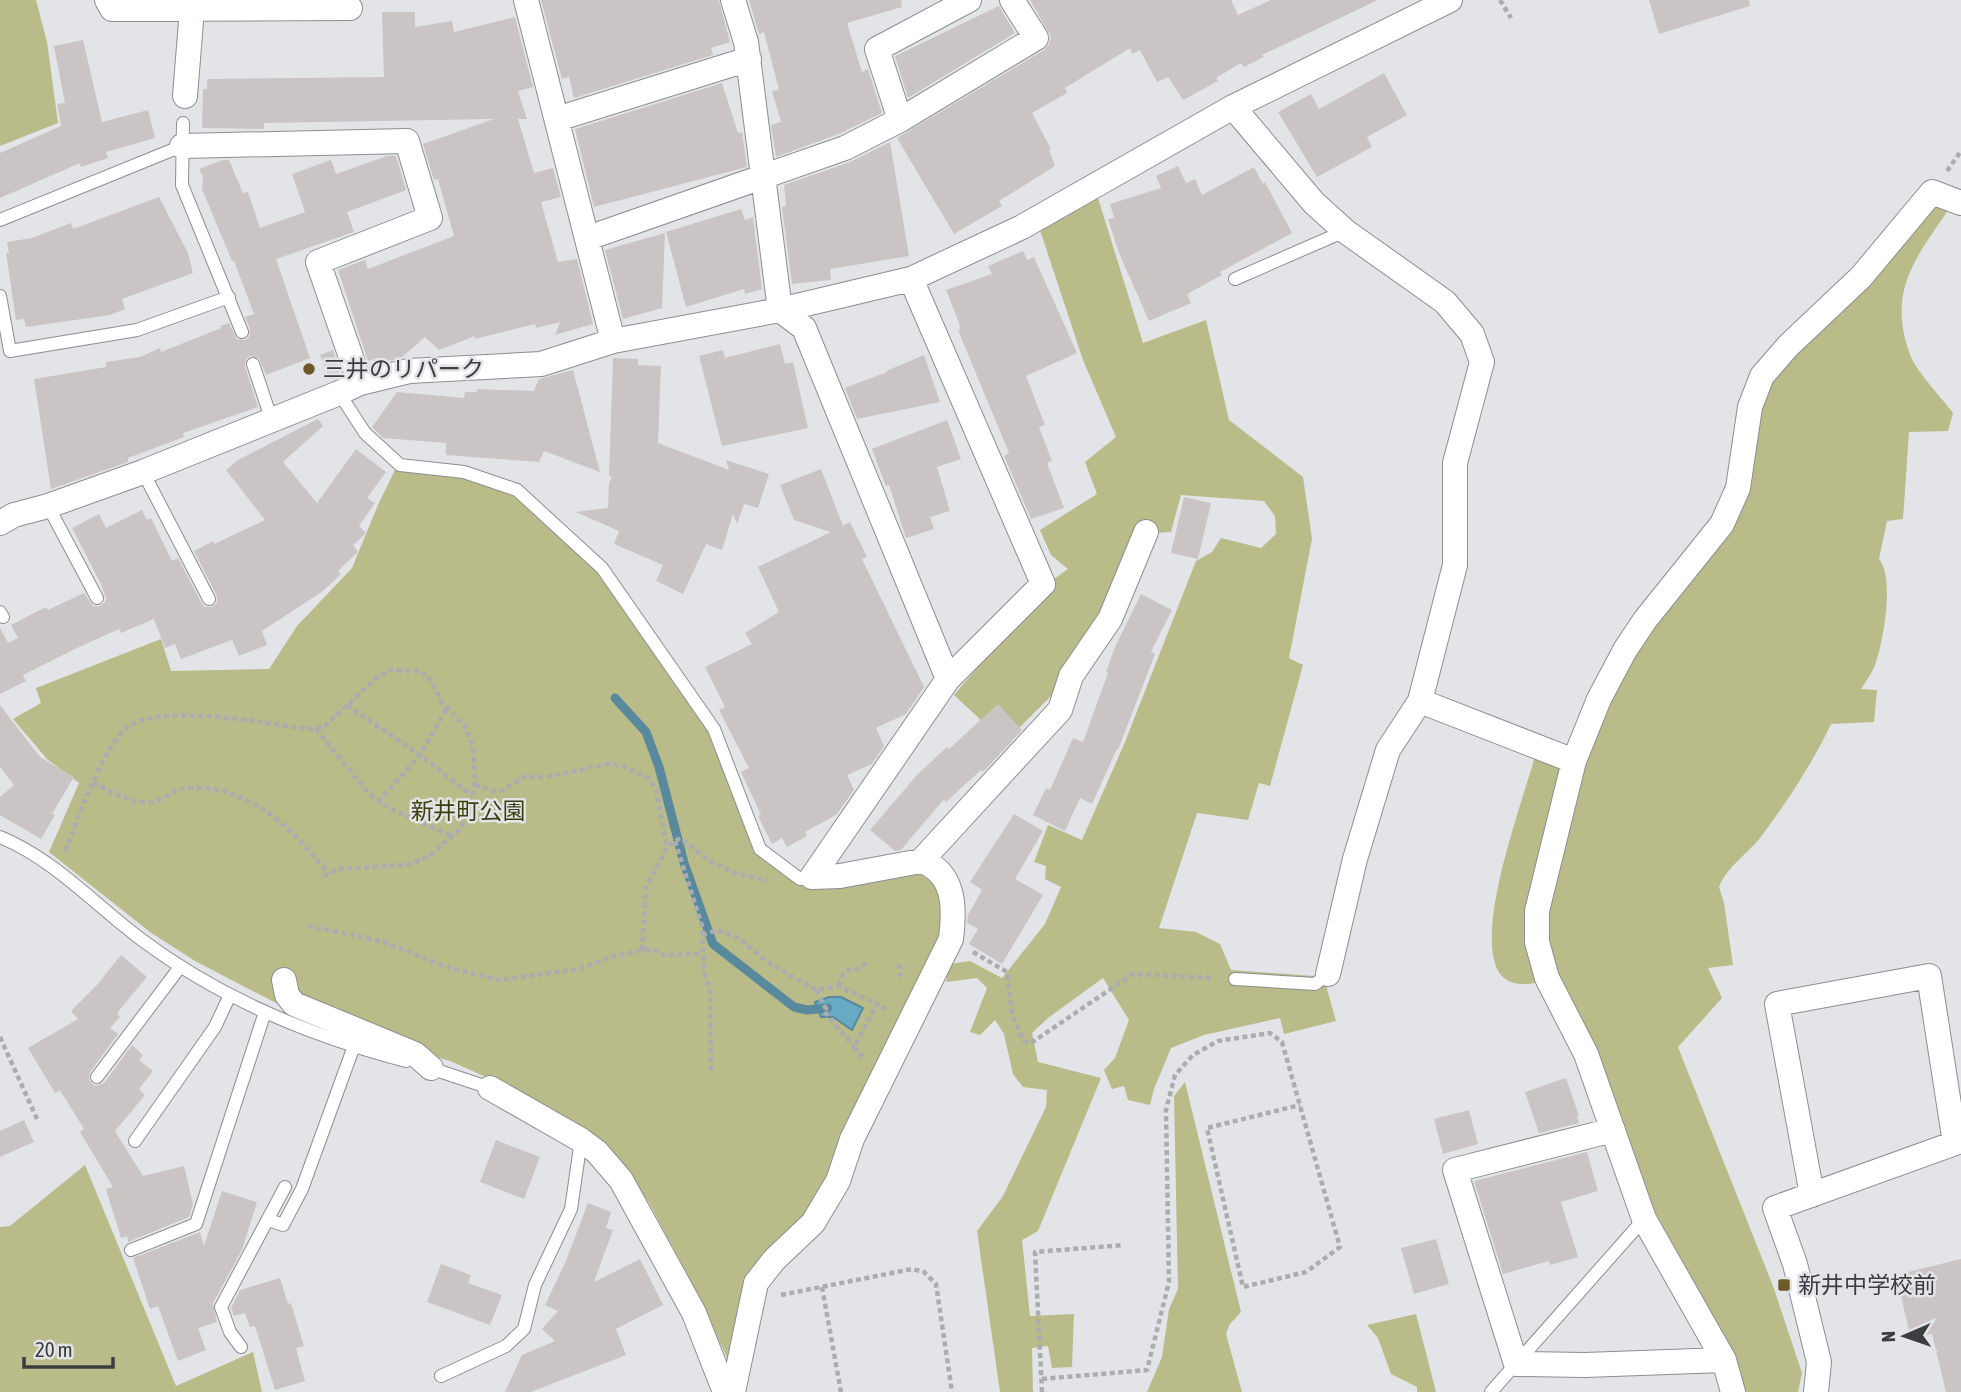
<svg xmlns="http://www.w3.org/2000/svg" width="1961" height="1392" viewBox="0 0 1961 1392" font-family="'Asap Condensed','Noto Sans JP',sans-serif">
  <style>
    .green { fill: #b9bb89 }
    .water { fill: #66aac4; stroke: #59899c; stroke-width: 2 }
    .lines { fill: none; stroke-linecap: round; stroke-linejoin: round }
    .stream { stroke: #59899c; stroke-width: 9 }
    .building { fill: #cac5c4 }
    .lane-casing { stroke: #8c8e91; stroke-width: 14 }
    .street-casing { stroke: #8c8e91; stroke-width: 26 }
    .path { stroke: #abacaf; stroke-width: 4.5; stroke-dasharray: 5 3.5; stroke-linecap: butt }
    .lane { stroke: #fff; stroke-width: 12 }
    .street { stroke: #fff; stroke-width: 24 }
    .poi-dot { fill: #6d5a28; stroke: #e3e4e8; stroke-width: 2.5 }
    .labels { text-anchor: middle; stroke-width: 5; stroke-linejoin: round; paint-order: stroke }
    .poi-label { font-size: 23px; fill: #3c3d3e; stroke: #e3e4e8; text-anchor: start }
    .park-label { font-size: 23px; fill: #3d3e10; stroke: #e3e4e8 }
  </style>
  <rect width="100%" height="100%" fill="#e3e4e8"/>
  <path class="green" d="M0,0H36L47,42L58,123L0,146Z
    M1098,198L1143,343L1206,320L1229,420L1303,477L1312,539L1289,658L1303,665L1270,786L1259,783L1248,820L1197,813L1159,928L1196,932L1220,944L1231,970L1313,976L1322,971L1336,1021L1284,1034L1280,1018L1204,1035L1171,1048L1154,1089L1150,1105L1128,1100L1124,1086L1112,1089L1104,1070L1115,1058L1129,1020L1103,978L1048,1018L1032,1033L1038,1062L1101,1078L1038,1231L1022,1240L1030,1316L1074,1314L1072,1367L1052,1368L1048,1346L1032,1348L1033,1392H1000L977,1231L1003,1196L1046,1107L1047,1090L1023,1087L1013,1074L1004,1034L995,1020L980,1035L970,1032L987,988L977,978L946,982L949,964L970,961L1002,978L1045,924L1061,887L1045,879L1046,866L1034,862L1048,825L1082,840L1125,742L1196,561L1212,552L1221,538L1261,548L1276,534L1275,516L1264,501L1181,495L1171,532L1137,534L1121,578L1053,694L1010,737L998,736L954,695L1050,582L1068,569L1051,555L1040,530L1097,494L1085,462L1116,437L1083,360L1040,230Z
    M1931,198L1949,209C1915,259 1886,292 1911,357C1917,372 1942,398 1953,413L1948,431L1909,432L1903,519L1887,521L1879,559C1895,577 1883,644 1875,665C1872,673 1866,681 1861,689L1877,690L1874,722L1831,724C1812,764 1787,802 1760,838C1746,855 1727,867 1719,887L1724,903L1733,965L1708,968L1722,998L1678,1047L1773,1286L1802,1373L1798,1392H1744L1736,1357L1645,1194L1559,988L1545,940L1546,904L1580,764L1630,652L1726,526L1767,378Z
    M396,468L462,476L515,494L600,570L711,730L756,852L801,884L917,872C939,880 943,898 947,919L814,1206L794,1228L730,1364L691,1281L648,1201L602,1143L527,1095L450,1061L371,1038L274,1002L195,961L150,932L49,852L79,783L47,759L13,719L41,703L36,688L161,639L171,671L269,669L297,626L352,568L378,505Z
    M1536,753L1562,762L1543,981C1523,987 1501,986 1495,963C1480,915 1522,803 1536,753Z
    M1185,1082L1241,1312L1230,1324L1226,1334L1242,1392H1147L1162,1357L1169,1309L1178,1289L1174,1096Z
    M85,1165L176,1386L253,1352L262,1392H0V1227L10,1226Z
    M1416,1314L1436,1392H1417V1387L1391,1374L1378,1338L1367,1325Z"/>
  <path class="water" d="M829,997H841L863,1008L852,1030L833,1017H821L815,1002Z"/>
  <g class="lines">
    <path class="stream" d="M615,698L646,732L659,767L684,863L713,944L794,1007L807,1010L828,1008"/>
  </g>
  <path class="building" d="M541,0H719L730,42L711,48L713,55L574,98L569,77L562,79Z
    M749,0H901L902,7L847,23L862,72L868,69L882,113L839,134L776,157L771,125L781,122L772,91L779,90L764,32L759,34Z
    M1030,0H1231L1238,15L1271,0H1378L1262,55L1264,57L1244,67L1241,63L1216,78L1218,81L1183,100L1168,77L1157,82L1140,50L1132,54L1130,48L1065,88L1067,93L1032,113L1051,149L1049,150L1055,166L999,201L1002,206L954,234L897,138L1044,50L1049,44L1051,37Z
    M1649,0H1749L1750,6L1659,34Z
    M999,6L1015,33L908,98L895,56Z
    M382,12H415V27L452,21L454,32L515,17L533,87L518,91L527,119H518L534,173L553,168L561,197L541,202L558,262L577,259L593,324L555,335L560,322L536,328L535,324L475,339V336L439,350L425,337L401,358L380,363L378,358L368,361L338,270L365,260L368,269L454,236L438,179L434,180L423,144L494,119L264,123V129L202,128L203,89H207V79L384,77Z
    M83,40L102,122L148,110L155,138L106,152L108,158L81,167L80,163L0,198V153L61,126L57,104L65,103L54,46Z
    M1384,73L1407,115L1367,137L1372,147L1317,177L1278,112L1311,94L1319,109Z
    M722,83L738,133L742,132L747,167L594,207L575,129Z
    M890,142L909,256L830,269L831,280L792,284L782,207L786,206L784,185L850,162Z
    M387,156H396L406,190L347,212L354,232L276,259L310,358L266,375L259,358L250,356L246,359L245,366L258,407L183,433L184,437L128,458V462L51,489L34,379L106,367V362L140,357L160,348L161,352L221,328L220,326L229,323L237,339L245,340L249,337L250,329L245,317L254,314L234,261H232L202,189L203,177L199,169L223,160H229L243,193L248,192L260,228L305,212L292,174L331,160L336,174Z
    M1178,166L1186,183L1195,179L1202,195L1254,167L1263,184L1265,182L1292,233L1220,272L1222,275L1187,294L1191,303L1149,321L1119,253L1108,219L1114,218L1110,204L1161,188L1156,176Z
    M159,197L188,253L193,273L122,299L125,309L110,315L26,327L24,319L16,320L6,253H9L7,242L32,238L71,223L73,229Z
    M741,209L745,220L753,217L762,289L745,294L744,289L686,307L666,232Z
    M665,233L662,308L623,319L605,250Z
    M1023,251L1027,260L1034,257L1077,353L1026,376L1045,425L1039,427L1052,461L1047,463L1064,508L1031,519L1004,456L1009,453L958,330L960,329L959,323L946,290L992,274L988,266Z
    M780,344L785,364L793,362L808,428L722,446L699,356L723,350L725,358Z
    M333,350L340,372L329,377L320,355Z
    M924,355L940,402L857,419L845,388L887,372L886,371Z
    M613,358L638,359V365L661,366L658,443L729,470L726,460L769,474L758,508L744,504L737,524L733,514L722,550L706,544L683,594L656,581L663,565L614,544L619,531L576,512L608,508L609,484L612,477L609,476Z
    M573,370L600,472L544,451L539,462L446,455V443L383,438L372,427L397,392L464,398L465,392H477V389L534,391L539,379Z
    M318,419L323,426L283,462L317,503L356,449L386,472L367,498L375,503L359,526L366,533L353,545L358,552L338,571L341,574L323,591L262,631L267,645L239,656L232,640L181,659L175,644L165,648L154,619L121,633L119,629L77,648L23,675L26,681L0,694V628L8,643L18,638L11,625L46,607L48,610L84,593L93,606H100L105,602L106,598L101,584L72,528L99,514L106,528L142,510L147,520L151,518L172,561L178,558L202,604L205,607H212L217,603V596L194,551L213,541L214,544L265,520L226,470L238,460Z
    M947,420L961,459L937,467L950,511L930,517L934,529L906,538L889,485L886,486L872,449Z
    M821,469L843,526L850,522L867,557L862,559L924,687L906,714L876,728L884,746L872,764L847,775L854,790L836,815L805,832L807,836L787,847L782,838L772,844L758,816L761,815L741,772L749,768L719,710L725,707L705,667L752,644L745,633L779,612L758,567L831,532L794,520L780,485Z
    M1184,497L1211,503L1198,559L1171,553Z
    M1141,594L1172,610L1151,652L1155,654L1118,750L1117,749L1092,804L1080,798L1065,831L1033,815L1046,788L1050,790L1073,738L1083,742L1108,673L1106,672L1115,647Z
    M998,704L1022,730L986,769L982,772L981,770L946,802L944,799L901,850L895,851L870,830L917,775L947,747L949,749Z
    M0,705L40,757L74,777L52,814L55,815L41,839L0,815V797L14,785L0,767Z
    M1014,814L1043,831L1015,879L1043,895L1002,964L969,944L978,929L967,923L968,915L982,890L970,882Z
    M121,955L147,977L117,1013L120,1017L110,1028L118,1034L90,1072L89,1080L95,1086L104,1083L132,1045L143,1055L139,1060L153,1071L139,1089L145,1095L115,1131L143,1176L184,1166L193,1204L189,1217L128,1242L127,1236L121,1238L106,1189L113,1187L80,1132L84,1129L60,1090L55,1093L28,1048L78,1019L71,1011L96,986Z
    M1566,1078L1579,1116L1577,1117L1579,1123L1539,1133L1525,1092Z
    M1469,1110L1478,1144L1443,1154L1434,1119Z
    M24,1120L34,1142L0,1157V1131Z
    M496,1140L540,1157L524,1199L480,1182Z
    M1587,1152L1598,1191L1561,1202L1578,1257L1550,1265L1549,1261L1503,1274L1474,1181Z
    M222,1191L257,1202L242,1250L213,1303L217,1322L198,1328L206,1350L178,1361L158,1306L150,1309L133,1258L200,1232L204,1246Z
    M588,1203L611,1212L606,1228L613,1230L594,1282L640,1259L663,1305L616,1329L626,1355L531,1392H505L522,1355L555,1341L542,1329L558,1311L545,1305L566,1261Z
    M1436,1239L1449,1284L1414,1294L1401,1248Z
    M1961,1259V1392H1946L1932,1334L1911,1339L1896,1275Z
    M441,1264L471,1275L468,1283L502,1295L490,1325L427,1302Z
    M280,1278L288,1304L291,1303L304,1346L296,1348L305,1381L275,1390L255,1326L250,1327L245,1313L234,1316L231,1308L240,1290Z"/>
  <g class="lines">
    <g class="lane-casing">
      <path id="lane" d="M183,123L182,185L242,332
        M0,220L182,146
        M1235,279L1345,231
        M0,296L10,351L137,330L229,297
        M253,364L272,421
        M339,393L365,433L400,465L464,472L517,490L602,568L714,729L760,849L800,879L812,877
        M143,472L209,599
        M48,506L97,598
        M0,612L3,617
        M0,837C54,859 95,905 142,940C221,999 310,1036 406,1061
        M1235,979L1315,984L1328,974
        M427,1067L490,1088
        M97,1077L180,967
        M135,1141L215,1027L230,995
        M269,1220L283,1225L302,1189L354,1046
        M131,1250L196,1224L265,1012
        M241,1347L230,1332L221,1307L285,1187
        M441,1376L506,1346L524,1329L535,1285L571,1209L581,1140
        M1491,1392L1644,1219"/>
    </g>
    <g class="street-casing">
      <path id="street" d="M107,0L112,9L350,8
        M526,0L613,341
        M733,0L746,42L780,310L804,328L948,679
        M185,96L192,9
        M1233,107L1314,203L1345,231L1445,302L1472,334L1482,362L1455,463V565L1420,701L1388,750L1355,859L1328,974
        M557,119L749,59
        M900,120L877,49L969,0
        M182,146L407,141L430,218L318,262L360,383
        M588,238L845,148L900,120L1036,38L1012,0
        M0,523L14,515L48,506L143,472L339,393L360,383L409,371L541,364L613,341L780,310L911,279L1022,227L1233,107L1450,0
        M1420,701L1574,761
        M921,861L1060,710L1071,676L1110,619L1146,532
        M812,877L948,679L1043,584L911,279
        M284,980L287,995L294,1004L415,1054L431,1068
        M490,1088L581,1140L597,1152L621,1180L694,1313L725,1392
        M1613,1130L1455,1170L1516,1364L1585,1365L1724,1360
        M1812,1195L1777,1004L1929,976L1955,1143
        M733,1392L756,1283L774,1260L813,1223L838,1181L852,1139L951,939C955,908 955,872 921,861L840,876L812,877
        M1733,1392L1724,1360L1644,1219L1586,1054L1547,978L1537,942V911L1574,761L1599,699L1625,650L1645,620L1722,524L1738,488L1750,407L1762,376L1788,346L1861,277L1932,192L1961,203
        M1816,1392L1819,1362L1795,1264L1775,1208L1961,1141"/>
    </g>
    <path class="path" d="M1500,0L1511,18
      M1947,171L1961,151
      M347,705L420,755L472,796
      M316,729L369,794L393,810L452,836
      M93,783C112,791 139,809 159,800C170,795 176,789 188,788C249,784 294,830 328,874
      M475,785L493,791L503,790L524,777H546L608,764L623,766L649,779L656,790L667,847
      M378,802L420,755L447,708
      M675,841L702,926L704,972L710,988L711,1074
      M65,851C78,820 103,745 128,727C162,702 266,724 308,729L324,727L373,681L389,670L420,671L431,680L440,700L465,727L473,747L475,779L472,807L460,829L428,857L407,865L338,869L320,878
      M308,926L381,941L450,968L499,980L579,969L614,956L651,949L664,955L703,954
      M702,935L718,930L739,938L769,963L816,990L839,986L887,1009
      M642,950L646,888L667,847L680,838L711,862L738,874L767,881
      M973,952L1007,972L1012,1015L1024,1041L1031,1043L1133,974L1214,978
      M899,964L900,977
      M839,986C844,960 855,977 867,962
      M816,990L826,1009L824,1011L854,1047
      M0,1037L37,1119
      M863,1057L854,1047L877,1004
      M822,1287L841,1392
      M781,1295L912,1269L924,1272L936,1284L952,1392
      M1042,1379L1147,1370L1169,1282L1166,1110L1175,1075L1193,1055L1218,1041L1270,1033L1282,1042L1340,1247L1306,1272L1243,1287L1207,1128L1300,1105
      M1042,1392L1035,1252L1124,1245"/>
    <use href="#lane" class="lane"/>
    <use href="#street" class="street"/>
  </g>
  <g class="poi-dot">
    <circle cx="309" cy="369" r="7"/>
    <rect x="1777" y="1278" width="14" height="14" rx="3.5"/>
  </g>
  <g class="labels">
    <g class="poi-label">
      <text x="323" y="377">三井のリパーク</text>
      <text x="1798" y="1293">新井中学校前</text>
    </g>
    <g class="park-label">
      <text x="468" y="819">新井町公園</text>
    </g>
  </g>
  <g transform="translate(1905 1336) rotate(268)" stroke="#e3e4e8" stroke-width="5" paint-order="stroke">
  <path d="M0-5L12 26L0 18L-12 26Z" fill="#3c3d3e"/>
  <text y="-10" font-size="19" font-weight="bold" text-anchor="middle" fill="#3c3d3e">N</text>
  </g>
  <path d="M24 1357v10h89v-10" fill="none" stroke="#3c3d3e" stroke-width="3.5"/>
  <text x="35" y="1357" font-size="21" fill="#3c3d3e" stroke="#e3e4e8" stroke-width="5" paint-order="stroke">20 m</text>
</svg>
